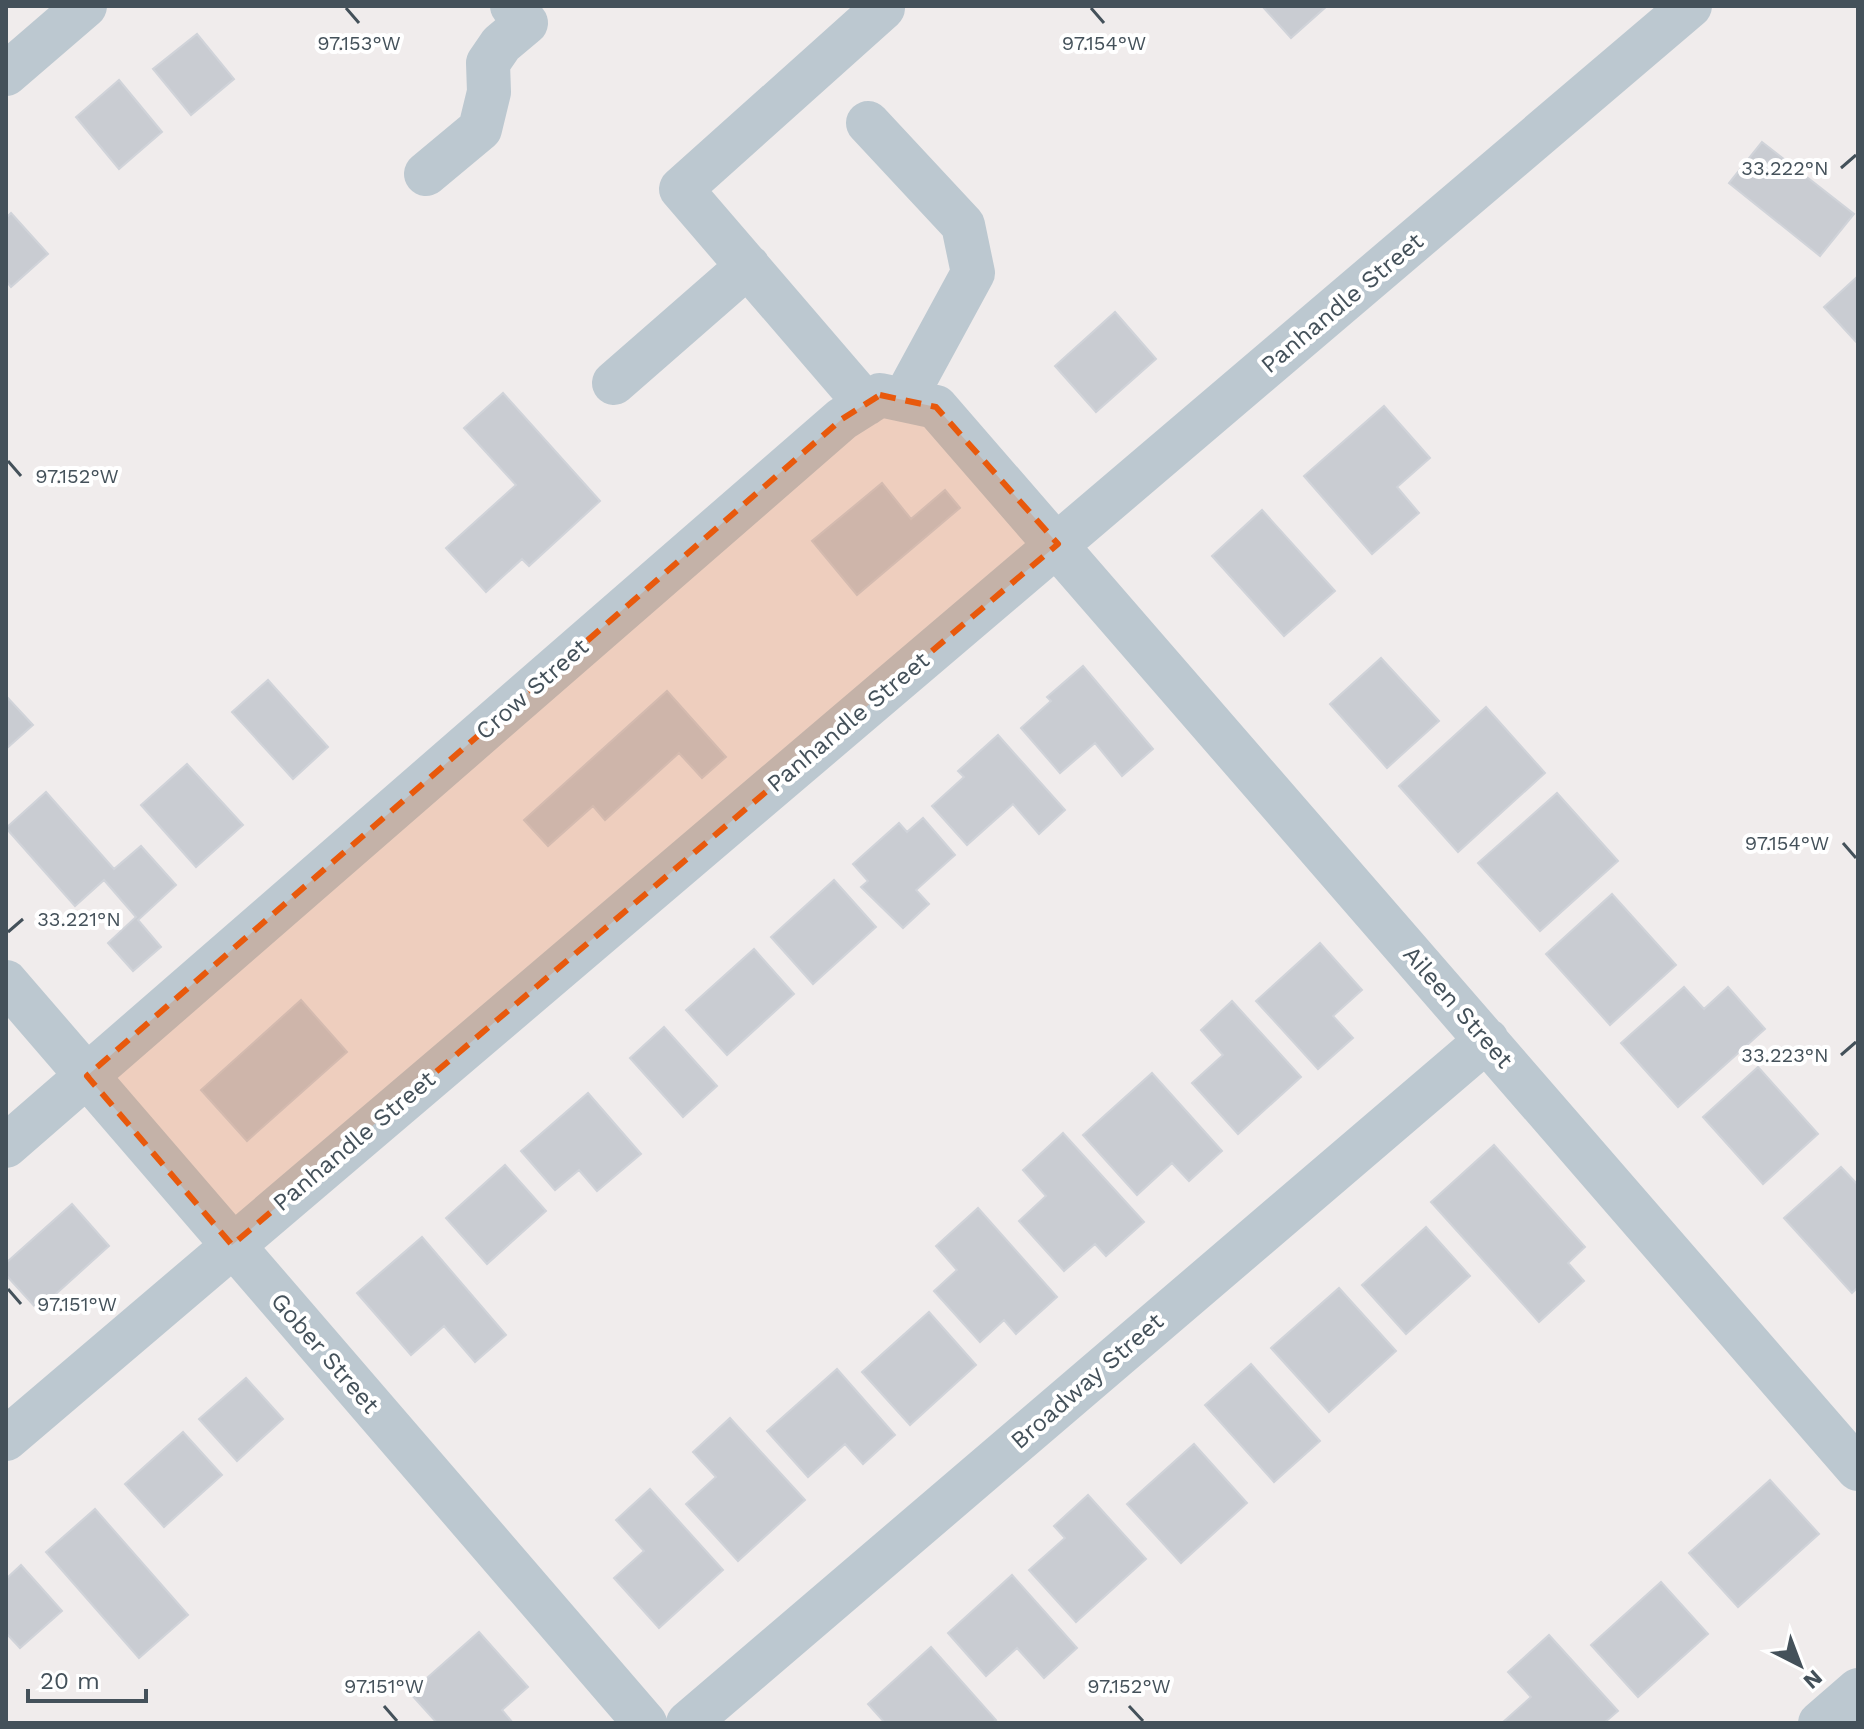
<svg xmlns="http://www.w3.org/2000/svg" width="1864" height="1729" viewBox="0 0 1864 1729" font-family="'Work Sans',sans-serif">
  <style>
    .building { fill: #c9ccd2; stroke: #d0d3d9; stroke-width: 2 }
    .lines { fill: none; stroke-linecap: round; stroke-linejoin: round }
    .minor { stroke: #bcc8d0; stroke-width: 44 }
    .marked { fill: #e8590c; fill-opacity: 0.2; stroke: #e8590c; stroke-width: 6; stroke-dasharray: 16 10; stroke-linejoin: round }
    .ticks { fill: none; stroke: #44515a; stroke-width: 3 }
    .labels { text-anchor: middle; stroke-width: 8; stroke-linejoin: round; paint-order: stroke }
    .street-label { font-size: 24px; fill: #44515a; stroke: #fff }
    .ticks-label { font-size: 20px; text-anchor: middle; fill: #44515a; stroke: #fff; stroke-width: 8; stroke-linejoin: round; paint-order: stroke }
  </style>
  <rect width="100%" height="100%" fill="#f0ecec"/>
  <path class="building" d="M1262,6H1327L1291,38Z
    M197,34L234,79L191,115L153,69Z
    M119,80L162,132L119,169L76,117Z
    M1762,142L1854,214L1820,256L1729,183Z
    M11,213L48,254L11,287L6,281V218Z
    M1858,276V344L1824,307Z
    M1115,312L1156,359L1096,412L1055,366Z
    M503,393L600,501L529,566L522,559L486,592L446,548L516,485L464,428Z
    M1384,406L1430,458L1397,487L1419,513L1372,554L1304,476Z
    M882,483L911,519L945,490L960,508L857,595L812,541Z
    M1262,510L1335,591L1284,636L1212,556Z
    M1381,658L1439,721L1387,768L1330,704Z
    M1083,666L1153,749L1122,776L1095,743L1060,773L1021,728L1051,701L1047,697Z
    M268,680L328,747L293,779L232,712Z
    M667,691L726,757L702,778L679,753L605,820L593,806L548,846L524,820Z
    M6,696L33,725L6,749Z
    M1486,707L1545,773L1458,852L1399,786Z
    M998,735L1065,810L1039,834L1013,804L967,845L932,806L964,777L958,771Z
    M187,764L243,825L196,867L141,805Z
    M46,792L114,869L141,846L176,885L138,920L161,947L133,971L108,943L136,917L104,880L75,906L6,828Z
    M1557,793L1618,861L1540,931L1478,863Z
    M923,818L955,855L916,890L929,904L903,928L861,887L868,881L853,864L899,823L907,832Z
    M834,880L876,927L813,984L771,937Z
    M1612,894L1676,965L1610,1025L1546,954Z
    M1320,943L1362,990L1333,1016L1353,1038L1318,1069L1256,1001Z
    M754,949L794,994L727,1055L686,1010Z
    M1684,987L1704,1009L1728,987L1765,1029L1678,1107L1621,1043Z
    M301,1000L347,1052L247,1141L201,1090Z
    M1232,1001L1301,1077L1238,1134L1192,1083L1223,1055L1201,1030Z
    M664,1027L717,1086L683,1117L630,1058Z
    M1758,1067L1818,1134L1763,1184L1703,1117Z
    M1152,1073L1222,1151L1189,1181L1172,1163L1137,1195L1083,1135Z
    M588,1093L641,1154L597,1191L579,1170L555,1190L521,1151Z
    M1063,1133L1144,1222L1106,1256L1095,1244L1064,1271L1019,1221L1046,1196L1023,1170Z
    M1494,1145L1585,1247L1568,1263L1584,1281L1539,1322L1431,1202Z
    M505,1165L546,1211L487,1264L446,1218Z
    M1841,1167L1858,1185V1287L1852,1293L1784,1218Z
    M72,1204L109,1246L38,1310L6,1275V1263Z
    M978,1208L1057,1297L1016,1334L1004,1320L980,1342L934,1291L957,1270L936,1246Z
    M1426,1227L1470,1276L1406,1334L1362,1285Z
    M422,1237L506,1335L475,1362L444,1326L411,1355L357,1293Z
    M1339,1288L1396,1351L1329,1412L1271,1348Z
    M929,1312L976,1365L910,1425L862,1372Z
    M1251,1364L1320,1441L1274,1482L1205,1405Z
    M837,1369L895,1435L863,1464L845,1444L808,1477L767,1431Z
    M246,1378L283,1419L237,1461L199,1419Z
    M730,1418L805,1500L738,1561L686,1504L716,1477L693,1452Z
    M183,1432L222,1475L164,1527L125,1484Z
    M1194,1444L1247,1503L1181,1563L1127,1504Z
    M1770,1480L1819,1534L1738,1607L1689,1553Z
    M650,1489L723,1570L659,1628L614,1578L644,1551L616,1520Z
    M1088,1495L1146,1559L1076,1622L1029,1570L1065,1538L1054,1526Z
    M95,1509L188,1615L139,1658L46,1552Z
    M21,1565L62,1611L20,1648L6,1633V1579Z
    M1012,1575L1077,1648L1044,1678L1017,1648L986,1676L948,1633Z
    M1661,1582L1708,1634L1638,1697L1591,1645Z
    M479,1632L528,1687L502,1710L513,1723H437L410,1693Z
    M1549,1635L1618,1711L1604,1723H1502L1531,1697L1508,1672Z
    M931,1647L996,1720L992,1723H885L868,1704Z"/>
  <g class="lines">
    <path class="minor" d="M6,74L85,6
      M868,123L963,225L973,273L904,400
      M426,174L480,129L489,92L488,63L501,44L526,23L512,6
      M614,383L748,266
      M866,404L681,189L883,8
      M6,982L645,1723
      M6,1146L842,419L880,395L936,407L1858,1469
      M6,1439L1690,6
      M688,1723L1487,1040
      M1820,1723L1858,1690"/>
  </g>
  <path class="marked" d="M880,395L936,407L1058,544L232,1245L87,1076L842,419Z"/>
  <path class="ticks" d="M346,8L359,23M1091,8L1104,23M1841,168L1856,155M8,461L21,476M1843,843L1856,858M8,932L23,919M1841,1055L1856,1042M8,1289L21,1304M384,1706L397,1721M1129,1706L1143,1721"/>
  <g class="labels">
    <g class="street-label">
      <text transform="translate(1342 303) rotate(-40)" y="8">Panhandle Street</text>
      <text transform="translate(532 689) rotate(-41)" y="8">Crow Street</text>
      <text transform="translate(848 722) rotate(-40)" y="8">Panhandle Street</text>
      <text transform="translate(1458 1007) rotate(49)" y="8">Aileen Street</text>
      <text transform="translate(354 1141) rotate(-40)" y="8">Panhandle Street</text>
      <text transform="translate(325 1353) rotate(49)" y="8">Gober Street</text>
      <text transform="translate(1087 1381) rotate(-41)" y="8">Broadway Street</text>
    </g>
  </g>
  <g class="ticks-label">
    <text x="359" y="50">97.153°W</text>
    <text x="1104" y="50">97.154°W</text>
    <text x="1785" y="175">33.222°N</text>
    <text x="77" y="483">97.152°W</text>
    <text x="1787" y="850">97.154°W</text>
    <text x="79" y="926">33.221°N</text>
    <text x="1785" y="1062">33.223°N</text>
    <text x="77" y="1311">97.151°W</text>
    <text x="384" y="1693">97.151°W</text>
    <text x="1129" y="1693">97.152°W</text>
  </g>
  <rect width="1864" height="1729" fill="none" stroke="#44515a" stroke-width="16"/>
  <g transform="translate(1800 1665) rotate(138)" stroke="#ffffff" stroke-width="6" paint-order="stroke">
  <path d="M0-6L14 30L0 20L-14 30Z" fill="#44515a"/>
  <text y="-12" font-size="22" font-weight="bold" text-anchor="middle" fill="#44515a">N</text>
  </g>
  <path d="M28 1689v12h118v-12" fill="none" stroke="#44515a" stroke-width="4"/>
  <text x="40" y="1689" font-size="24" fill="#44515a" stroke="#ffffff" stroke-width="6" paint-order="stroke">20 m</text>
</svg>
